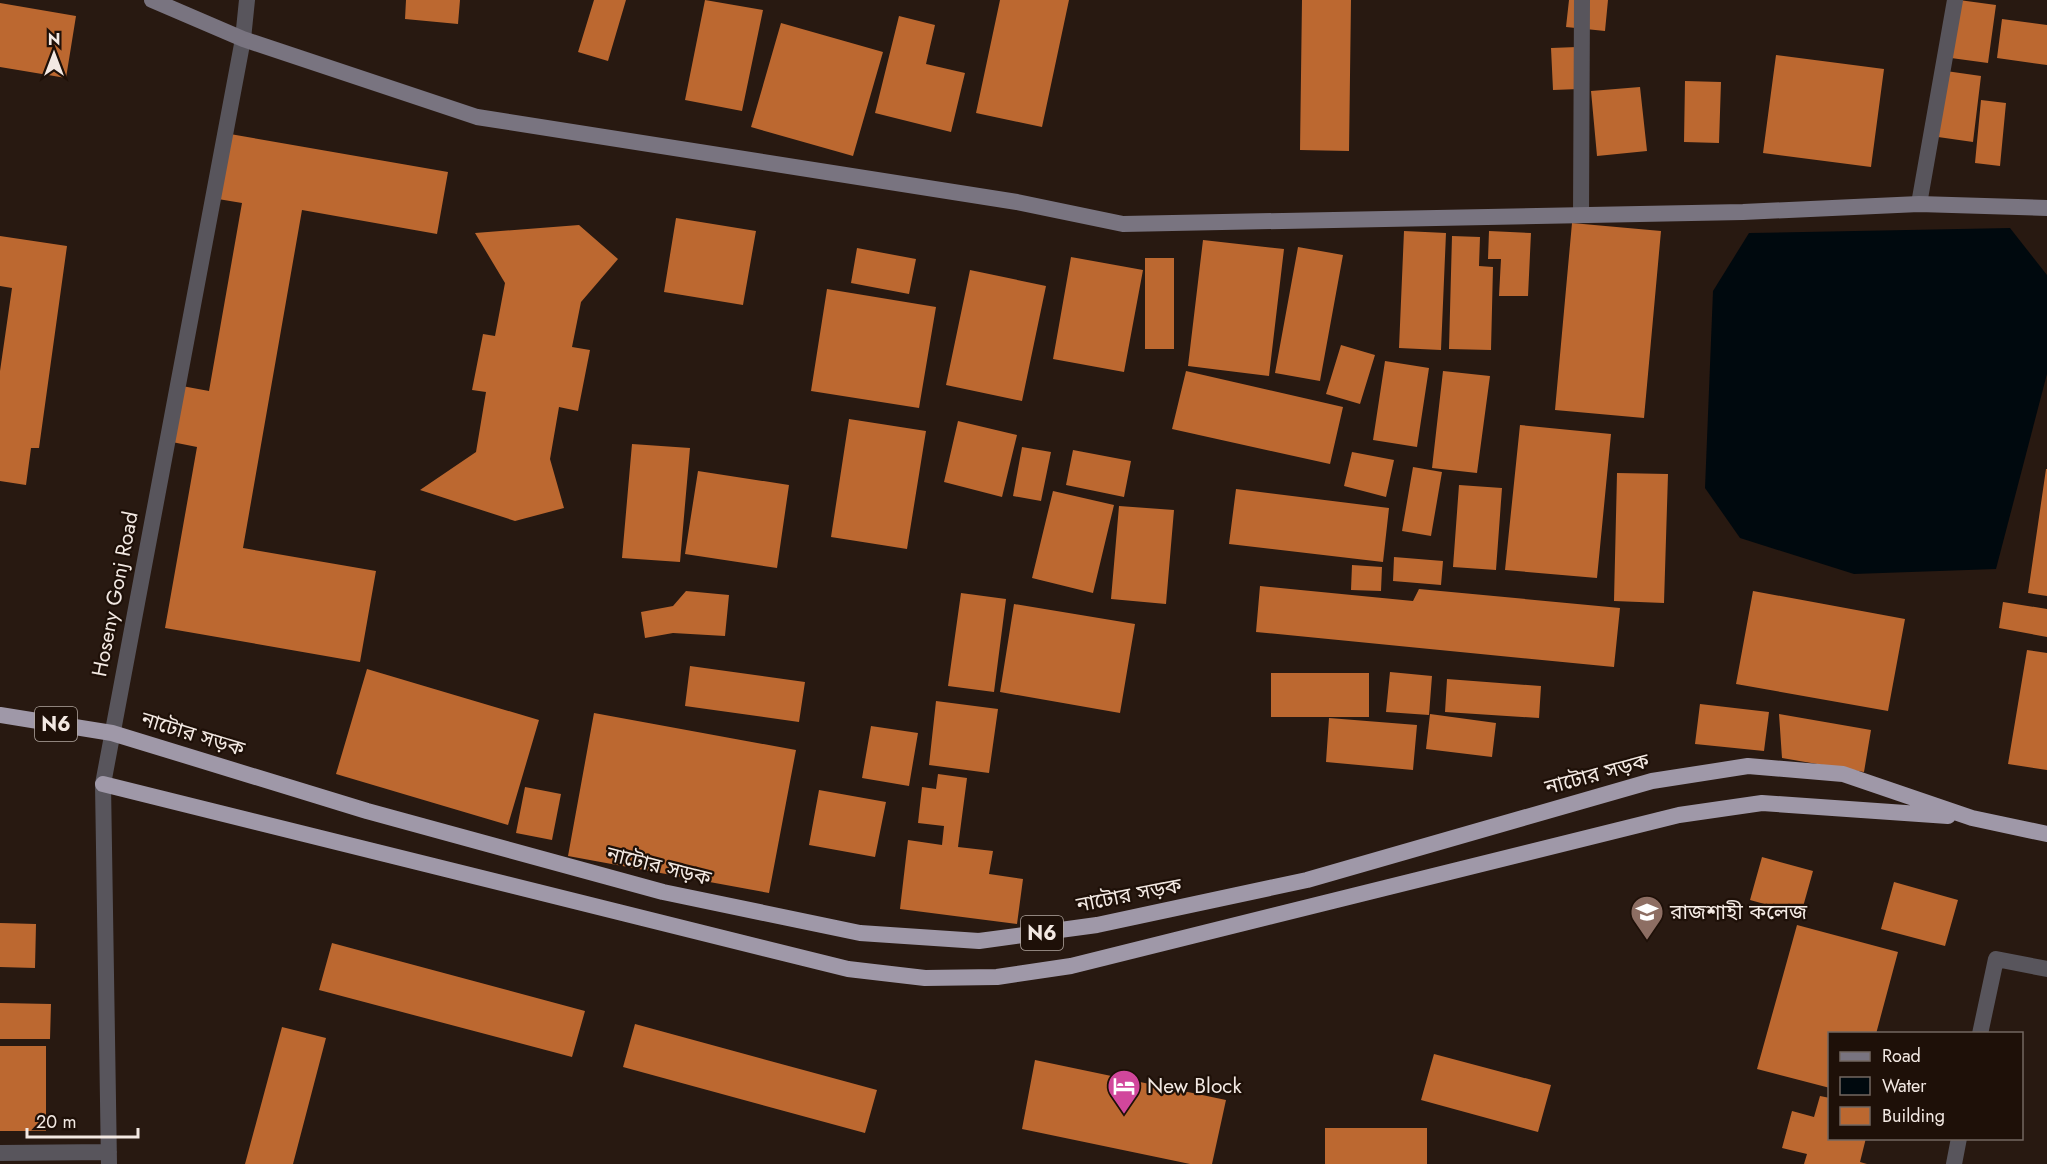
<svg xmlns="http://www.w3.org/2000/svg" width="2047" height="1164" viewBox="0 0 2047 1164" font-family="Jost,'Noto Sans Bengali',sans-serif">
  <style>
    .water { fill: #00090e }
    .building { fill: #bc6830 }
    .lines { fill: none; stroke-linecap: round; stroke-linejoin: round }
    .minor { stroke: #58555c; stroke-width: 16 }
    .secondary { stroke: #797480; stroke-width: 16 }
    .trunk { stroke: #9f98a8; stroke-width: 16 }
    .labels { text-anchor: middle; stroke-width: 4.5; stroke-linejoin: round; paint-order: stroke }
    .shield { fill: #1e1008; stroke: #b3a8a1; stroke-width: 1.5 }
    .shield-label { font-size: 20px; font-weight: bold; fill: #f3e9e3 }
    .street-label { font-size: 21px; fill: #f3e9e3; stroke: #1e1008 }
    .poi-label { font-size: 21px; fill: #f3e9e3; stroke: #1e1008; text-anchor: start }
  </style>
  <rect width="100%" height="100%" fill="#281911"/>
  <path class="water" d="M2010,228L2047,275V374L1996,569L1854,574L1740,538L1705,488L1713,291L1749,233Z"/>
  <path class="building" d="M406,0H460L458,24L405,19Z
    M594,0H626L608,61L578,52Z
    M705,0L763,10L742,111L685,100Z
    M1000,0H1069L1042,127L976,113Z
    M1302,0H1351L1349,151L1300,150Z
    M1569,0H1608L1605,31L1566,27Z
    M1959,0L1996,5L1988,63L1951,58Z
    M0,3L76,16L66,78L0,67Z
    M899,16L935,25L926,64L965,73L951,132L875,113Z
    M2002,19L2047,25V65L1997,58Z
    M781,23L883,52L853,156L751,127Z
    M1577,47L1579,89L1553,90L1551,48Z
    M1776,55L1884,69L1871,167L1763,153Z
    M1946,71L1981,76L1973,142L1938,137Z
    M1685,81L1721,82L1719,143L1684,142Z
    M1640,87L1647,151L1597,156L1591,91Z
    M1981,100L2006,103L2000,166L1975,163Z
    M230,134L448,172L437,234L302,210L243,548L376,571L360,662L165,628L197,447L172,442L182,386L209,391L242,203L218,199Z
    M676,218L756,231L743,305L664,292Z
    M1572,223L1661,231L1644,418L1555,410Z
    M579,225L618,259L581,302L572,347L590,350L578,411L559,407L550,459L564,508L515,521L420,490L476,452L486,392L472,390L483,334L495,336L505,283L475,233Z
    M1404,231L1446,233L1441,350L1399,348Z
    M1489,231L1531,233L1528,296H1499L1501,259H1488Z
    M0,236L67,246L39,448H31L26,485L0,481V371L12,288L0,286Z
    M1452,236L1480,237L1479,266L1493,267L1491,350L1449,349Z
    M1203,240L1284,249L1269,376L1188,366Z
    M1298,247L1343,255L1320,381L1275,373Z
    M857,248L916,259L909,294L851,283Z
    M1071,257L1143,270L1124,372L1053,359Z
    M1145,258H1174V349H1145Z
    M970,270L1046,286L1022,401L946,385Z
    M827,289L936,307L919,408L811,391Z
    M1341,345L1375,355L1360,404L1326,394Z
    M1385,361L1429,368L1417,447L1373,440Z
    M1186,371L1343,407L1330,464L1172,429Z
    M1443,371L1490,376L1477,473L1432,468Z
    M849,419L926,431L907,549L831,537Z
    M958,421L1017,435L1002,497L944,482Z
    M1520,425L1611,434L1597,578L1505,570Z
    M632,444L690,448L680,562L622,558Z
    M1022,447L1051,452L1041,501L1013,496Z
    M1073,450L1131,461L1124,497L1066,485Z
    M1352,452L1394,460L1386,497L1344,486Z
    M1413,467L1442,472L1431,536L1402,531Z
    M2046,469H2047V596L2028,593Z
    M698,471L789,485L777,568L685,554Z
    M1617,473L1668,474L1664,603L1614,601Z
    M1459,485L1502,488L1496,570L1453,567Z
    M1236,489L1389,508L1383,562L1229,544Z
    M1053,491L1114,505L1093,593L1032,578Z
    M1119,506L1174,510L1166,604L1111,599Z
    M1394,557L1443,561L1441,585L1393,581Z
    M1352,565L1382,567L1381,591L1351,590Z
    M1260,586L1413,601L1419,589L1620,608L1614,667L1256,632Z
    M686,591L729,595L725,636L673,633L645,638L641,612L673,606Z
    M1753,591L1905,619L1888,711L1736,684Z
    M961,593L1006,599L994,692L948,686Z
    M2003,602L2047,609V637L1999,628Z
    M1014,604L1135,624L1120,713L1000,692Z
    M2027,650L2047,653V770L2008,764Z
    M690,666L805,682L799,722L685,706Z
    M367,669L539,720L508,825L336,774Z
    M1390,672L1432,676L1429,715L1386,712Z
    M1271,673H1369V717H1271Z
    M1447,679L1541,686L1539,718L1445,712Z
    M936,701L998,709L989,773L929,765Z
    M1700,704L1769,712L1764,751L1695,744Z
    M594,713L796,750L769,893L568,856Z
    M1430,714L1496,723L1492,757L1426,749Z
    M1779,714L1871,730L1864,772L1782,758Z
    M1329,718L1417,725L1413,770L1326,762Z
    M871,726L918,733L909,786L862,778Z
    M938,774L967,778L958,847L993,851L989,874L1023,879L1017,924L900,909L908,840L942,845L944,826L918,823L922,787L936,789Z
    M525,787L561,794L552,840L516,833Z
    M819,790L886,802L875,857L809,845Z
    M1762,857L1813,871L1801,914L1750,900Z
    M1894,882L1958,900L1945,946L1881,929Z
    M0,923L36,924L35,968L0,967Z
    M1797,925L1898,952L1876,1034H1830V1088L1757,1069Z
    M332,943L585,1011L572,1057L319,990Z
    M0,1003L51,1004L50,1039H0Z
    M635,1024L877,1090L865,1133L623,1067Z
    M282,1027L326,1038L293,1164H245Z
    M0,1046H46V1131H0Z
    M1434,1054L1551,1085L1538,1132L1421,1100Z
    M1035,1060L1226,1100L1212,1164H1190L1022,1129Z
    M1820,1096L1830,1098V1138H1866L1860,1162L1867,1164H1804L1807,1154L1782,1148L1792,1111L1814,1117Z
    M1325,1128H1427V1164H1325Z"/>
  <g class="lines">
    <path class="minor" d="M1919,204L1955,0
      M1581,215L1582,0
      M1980,1034L1996,959L2047,969
      M0,1153L109,1152
      M109,1164L103,784L243,39L247,0
      M1954,1164L1959,1138"/>
    <path class="secondary" d="M152,0L243,39L477,117L1017,202L1123,224L1743,212L1919,204L2047,208"/>
    <path class="trunk" d="M0,715L112,733L367,811L663,892L860,933L979,941L1097,925L1307,880L1652,781L1748,766L1843,774L1972,818L2047,834
      M103,784L848,969L925,978L997,977L1071,966L1679,815L1762,803L1948,816"/>
  </g>
  <defs>
    <g id="university-pin" transform="scale(1.725)"><path d="M0 17L-7.5 6A9.5 9.5 0 1 1 7.5 6Z" fill="#8d6e63" stroke="#1e1008"/><path d="M0-5L7-2L0 1L-7-2ZM-4 1L0 2.5L4 1V4Q0 6-4 4Z" fill="#fff"/></g>
    <g id="hotel-pin" transform="scale(1.725)"><path d="M0 17L-7.5 6A9.5 9.5 0 1 1 7.5 6Z" fill="#d1479c" stroke="#1e1008"/><path d="M-6-4.5h1.5V1H6V5H4.5V3h-9V5H-6ZM-4 0a1.8 1.8 0 1 1 3.6 0ZM.5 0V-2.5h3Q6-2.5 6 0Z" fill="#fff"/></g>
  </defs>
  <g fill-rule="evenodd">
    <use href="#university-pin" x="1647" y="912"/>
    <use href="#hotel-pin" x="1124" y="1086"/>
  </g>
  <g class="labels">
    <g class="shield">
      <rect x="35" y="707" width="42" height="34" rx="4.5"/>
      <rect x="1021" y="916" width="42" height="34" rx="4.5"/>
    </g>
    <g class="shield-label">
      <text x="56" y="731">N6</text>
      <text x="1042" y="940">N6</text>
    </g>
    <g class="street-label">
      <text transform="translate(115 594) rotate(-79)" y="7">Hoseny Gonj Road</text>
      <text transform="translate(193 734) rotate(17)" y="7">নাটোর সড়ক</text>
      <text transform="translate(1597 774) rotate(-15)" y="7">নাটোর সড়ক</text>
      <text transform="translate(659 866) rotate(14)" y="7">নাটোর সড়ক</text>
      <text transform="translate(1129 895) rotate(-11)" y="7">নাটোর সড়ক</text>
    </g>
    <g class="poi-label">
      <text x="1670" y="919">রাজশাহী কলেজ</text>
      <text x="1147" y="1093">New Block</text>
    </g>
  </g>
  <rect x="1828" y="1032" width="195" height="108" fill="#1e1008" stroke="#736760" stroke-width="1.5"/>
  <rect x="1840" y="1052" width="30" height="9" fill="#797480" stroke="#736760" stroke-width="1.5"/>
  <text x="1882" y="1062" font-size="18" fill="#f3e9e3">Road</text>
  <rect x="1840" y="1077" width="30" height="18" fill="#00090e" stroke="#736760" stroke-width="1.5"/>
  <text x="1882" y="1092" font-size="18" fill="#f3e9e3">Water</text>
  <rect x="1840" y="1107" width="30" height="18" fill="#bc6830" stroke="#736760" stroke-width="1.5"/>
  <text x="1882" y="1122" font-size="18" fill="#f3e9e3">Building</text>
  <g transform="translate(54 54)" stroke="#1e1008" stroke-width="4.5" paint-order="stroke">
  <path d="M0-4.5L10 22L0 15L-10 22Z" fill="#f3e9e3"/>
  <text y="-9" font-size="16" font-weight="bold" text-anchor="middle" fill="#f3e9e3">N</text>
  </g>
  <path d="M27 1128v9h111v-9" fill="none" stroke="#f3e9e3" stroke-width="3"/>
  <text x="36" y="1128" font-size="18" fill="#f3e9e3" stroke="#1e1008" stroke-width="4.5" paint-order="stroke">20 m</text>
</svg>
